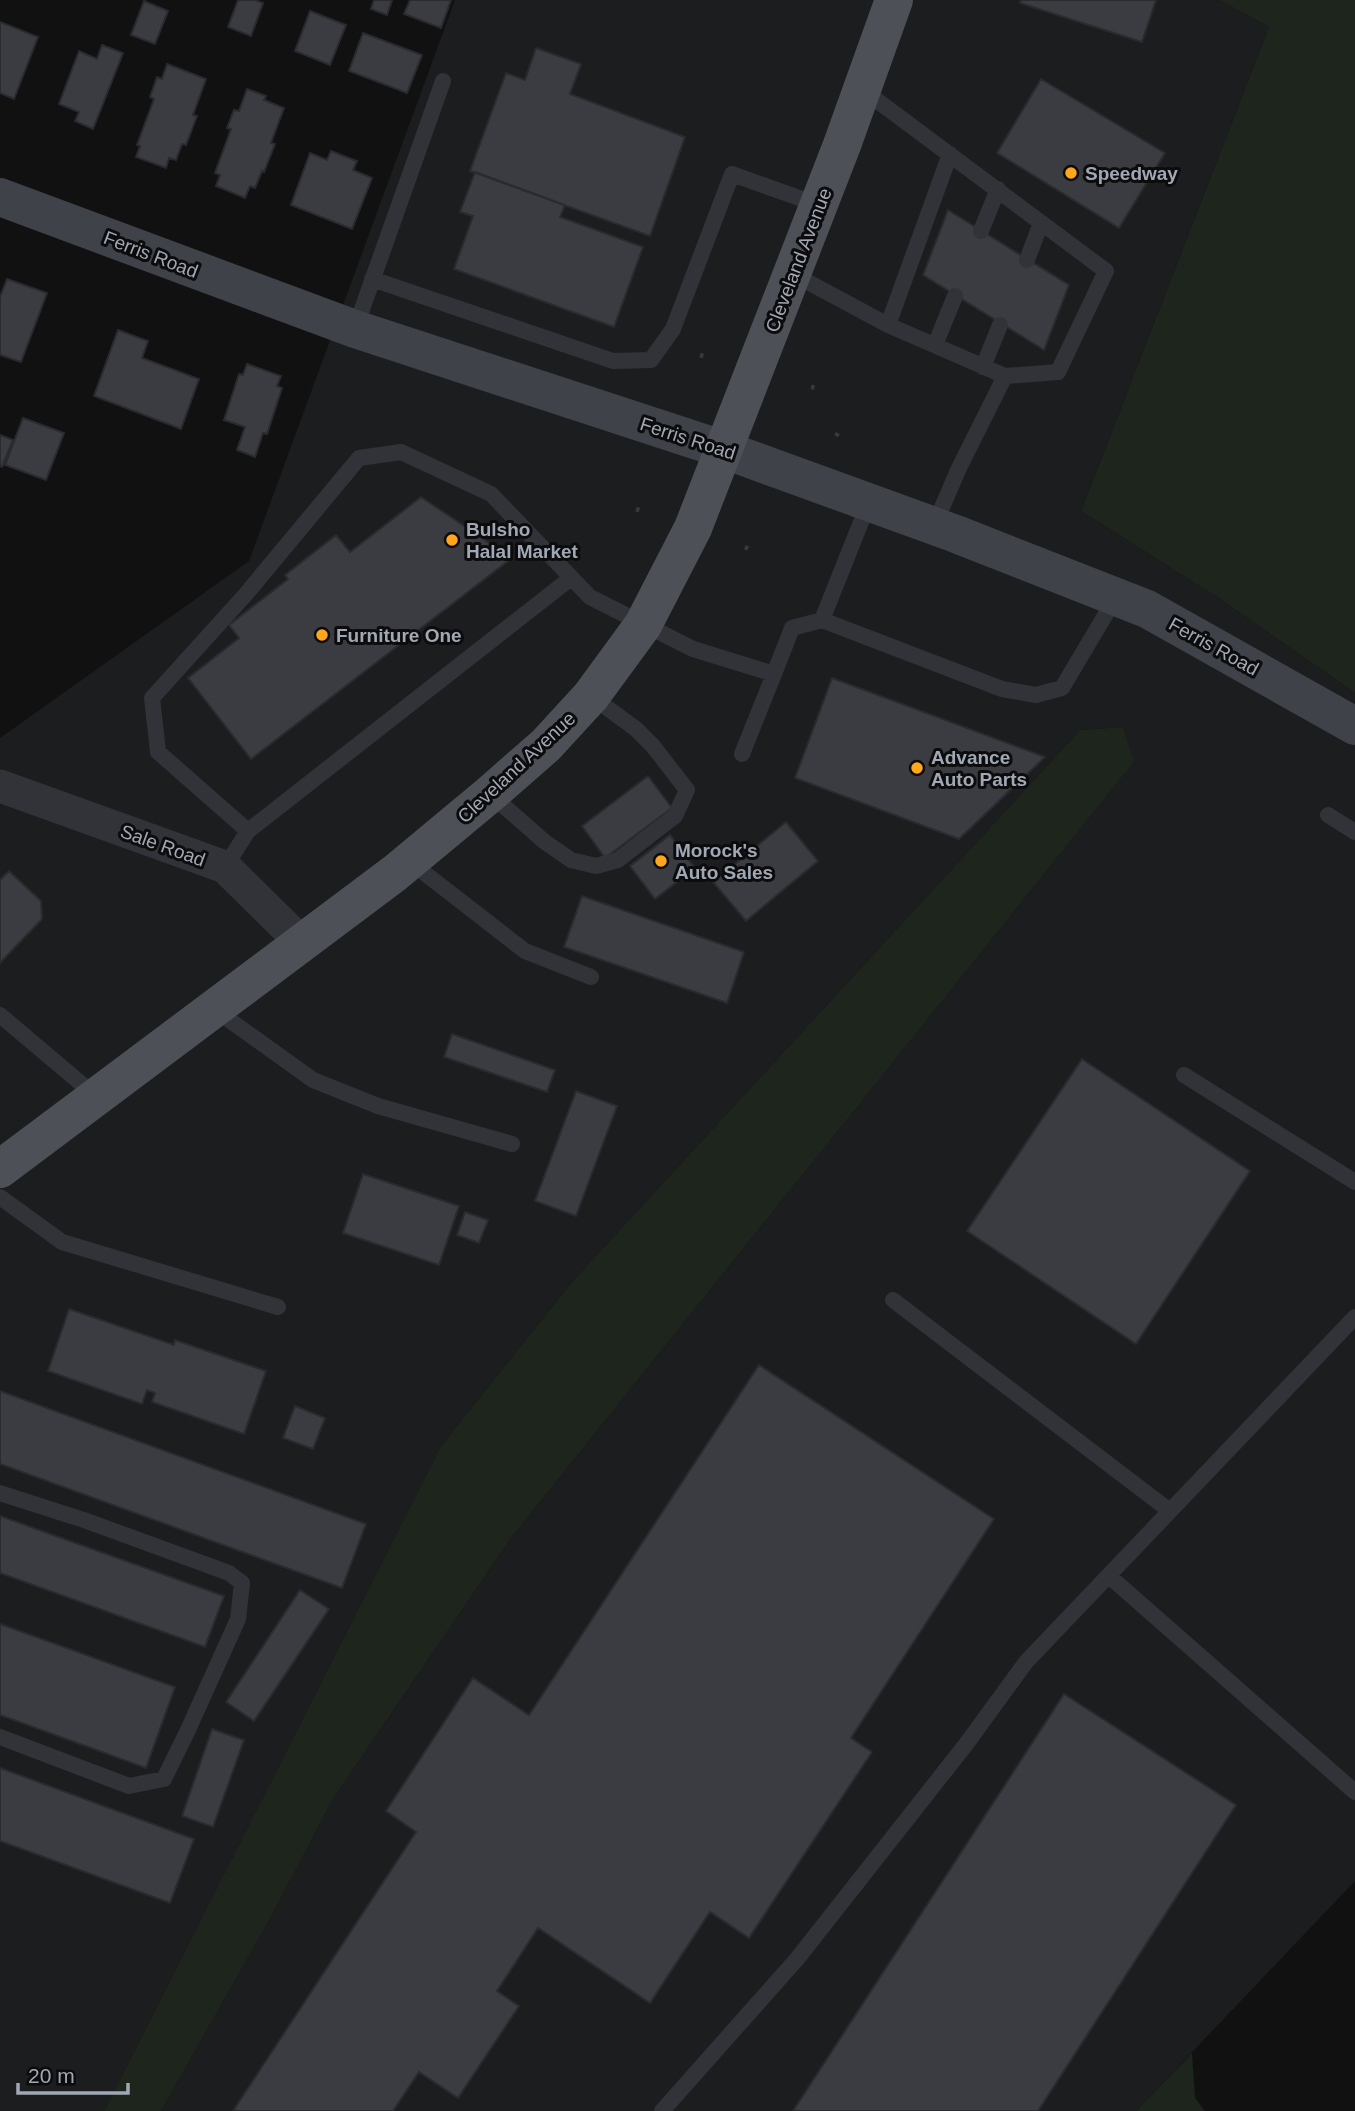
<svg xmlns="http://www.w3.org/2000/svg" width="1355" height="2111" viewBox="0 0 1355 2111" font-family="Arial,sans-serif">
  <style>
    .built { fill: #1c1d1f }
    .green { fill: #1d251d }
    .building { fill: #3a3c41; stroke: #2a2b2f; stroke-width: 2 }
    .lines { fill: none; stroke-linecap: round; stroke-linejoin: round }
    .path { stroke: #373a3f; stroke-width: 4.5; stroke-dasharray: 3.5 5; stroke-linecap: butt }
    .service { stroke: #313338; stroke-width: 16 }
    .minor { stroke: #313338; stroke-width: 33 }
    .secondary { stroke: #3f4248; stroke-width: 38 }
    .primary { stroke: #4d5057; stroke-width: 38 }
    .poi-dot { fill: #ffa61c; stroke: #0c0c0d; stroke-width: 2.5 }
    .labels { text-anchor: middle; stroke-width: 6; stroke-linejoin: round; paint-order: stroke }
    .poi-label { font-size: 19px; font-weight: bold; fill: #a0a8b5; stroke: #0c0c0d; text-anchor: start }
    .street-label { font-size: 19px; fill: #a0a8b5; stroke: #0c0c0d }
  </style>
  <rect width="100%" height="100%" fill="#111112"/>
  <path class="built" d="M455,0H1219L1269,27L1081,511L1220,599L1355,693V1881L1136,2111H161L271,1917L333,1799L511,1538L1133,763L1123,727L1080,730L571,1283L441,1446L104,2111H0V738L249,561Z"/>
  <path class="green" d="M1219,0H1355V693L1220,599L1081,511L1269,27Z
    M1123,727L1134,762L511,1538L333,1799L271,1917L161,2111H104L441,1446L571,1283L1080,730Z
    M1192,2053L1195,2098L1205,2111H1136Z"/>
  <path class="building" d="M238,0H255L263,3L251,36L228,27Z
    M374,0H392L387,15L371,9Z
    M410,0H451L441,28L404,14Z
    M1021,0H1156L1142,42L1020,3Z
    M144,1L168,11L155,44L131,35Z
    M310,11L346,25L330,65L295,51Z
    M0,22L38,37L14,99L0,93Z
    M363,33L422,55L407,93L349,71Z
    M102,45L123,53L93,129L75,121L79,112L59,104L79,51L97,59Z
    M536,48L581,64L570,94L685,137L650,236L470,171L506,73L525,80Z
    M167,64L206,79L193,115L197,116L186,145L182,144L176,160L169,158L166,168L136,157L140,146L137,145L154,99L150,97L157,77L162,79Z
    M1041,79L1165,153L1119,228L997,153Z
    M247,89L266,96L264,100L284,108L271,143L275,144L264,172L262,171L255,188L250,186L245,198L216,186L220,175L215,173L231,129L227,128L234,110L239,111Z
    M331,151L357,161L353,170L372,178L352,229L291,205L310,153L327,160Z
    M475,172L565,205L560,217L643,247L614,327L454,269L473,216L460,212Z
    M948,210L1069,285L1044,350L923,275Z
    M7,279L47,293L21,362L0,355V297Z
    M118,330L148,341L142,358L199,379L181,429L94,396Z
    M247,364L281,376L277,386L282,388L267,434L263,433L255,457L237,450L245,427L224,420L239,374L243,375Z
    M23,418L64,433L46,480L5,465Z
    M0,435L13,440L2,467L0,466Z
    M421,497L512,558L251,759L188,678L239,638L229,625L288,579L285,575L336,535L350,552Z
    M832,678L1045,757L959,839L795,778Z
    M648,776L672,808L605,858L582,826Z
    M786,822L818,861L746,921L713,882Z
    M670,835L695,868L655,899L630,866Z
    M9,871L41,901L42,919L0,963V880Z
    M582,896L744,952L727,1003L564,947Z
    M452,1034L555,1070L547,1092L444,1057Z
    M1082,1059L1250,1171L1136,1344L967,1231Z
    M576,1091L617,1106L576,1216L535,1201Z
    M363,1174L459,1206L439,1265L343,1233Z
    M465,1212L488,1220L479,1243L457,1235Z
    M69,1309L174,1345L175,1340L266,1371L244,1434L152,1402L155,1393L147,1390L142,1404L48,1371Z
    M759,1365L994,1519L851,1738L872,1752L749,1938L710,1912L650,2003L538,1928L497,1991L519,2006L458,2098L419,2072L393,2111H233L416,1832L386,1811L473,1678L529,1715Z
    M0,1391L366,1524L342,1588L0,1464Z
    M295,1406L325,1418L313,1449L283,1438Z
    M0,1516L224,1596L205,1647L0,1573Z
    M300,1590L329,1609L254,1721L226,1702Z
    M0,1624L175,1687L146,1768L0,1715Z
    M1064,1694L1236,1805L1038,2111H793Z
    M212,1729L244,1740L213,1827L182,1816Z
    M0,1768L194,1839L170,1903L0,1841Z"/>
  <g class="lines">
    <path class="path" d="M700,355L706,357
      M811,387L818,388
      M836,436L839,432
      M636,509L642,511
      M745,547L751,550"/>
    <path class="service" d="M863,90L1106,271L1058,372L1005,376L959,468L934,526
      M981,231L998,189
      M1027,260L1041,223
      M793,274L888,325L1005,376
      M372,279L613,361L651,360L673,329L732,174L819,205
      M888,325L950,154
      M355,329L443,81
      M935,345L955,296
      M983,367L1000,325
      M822,620L869,502
      M742,754L774,674
      M490,794L545,842L571,860L596,866L618,860L675,816L687,790L653,746L636,729L591,696
      M1328,815L1355,832
      M248,831L571,578
      M409,861L525,951L591,977
      M225,867L248,831L158,752L152,698L246,594L359,458L401,452L491,494L590,597L693,649L774,674L792,628L822,620L1002,689L1036,695L1062,688L1116,597
      M214,1009L313,1080L378,1106L512,1144
      M0,1015L97,1097
      M1184,1075L1355,1182
      M0,1197L62,1242L278,1307
      M893,1300L1170,1511
      M0,1493L84,1520L229,1573L242,1583L238,1619L188,1730L164,1779L129,1786L0,1737
      M1109,1576L1355,1792
      M662,2111L797,1959L967,1743L1026,1662L1355,1317"/>
    <path class="minor" d="M0,786L225,867L302,943"/>
    <path class="secondary" d="M0,197L355,329L725,450L956,534L1147,609L1355,726"/>
    <path class="primary" d="M0,1169L395,873L490,794L546,745L591,696L643,625L693,528L842,145L894,0"/>
  </g>
  <g class="poi-dot">
    <circle cx="1071" cy="173" r="7"/>
    <circle cx="452" cy="540" r="7"/>
    <circle cx="322" cy="635" r="7"/>
    <circle cx="917" cy="768" r="7"/>
    <circle cx="661" cy="861" r="7"/>
  </g>
  <g class="labels">
    <g class="poi-label">
      <text x="1085" y="180">Speedway</text>
      <text x="466" y="536">Bulsho<tspan x="466" dy="22">Halal Market</tspan></text>
      <text x="336" y="642">Furniture One</text>
      <text x="931" y="764">Advance<tspan x="931" dy="22">Auto Parts</tspan></text>
      <text x="675" y="857">Morock's<tspan x="675" dy="22">Auto Sales</tspan></text>
    </g>
    <g class="street-label">
      <text transform="translate(151 254) rotate(21)" y="7">Ferris Road</text>
      <text transform="translate(798 260) rotate(-69)" y="7">Cleveland Avenue</text>
      <text transform="translate(688 438) rotate(18)" y="7">Ferris Road</text>
      <text transform="translate(1214 646) rotate(29)" y="7">Ferris Road</text>
      <text transform="translate(516 767) rotate(-43)" y="7">Cleveland Avenue</text>
      <text transform="translate(163 845) rotate(20)" y="7">Sale Road</text>
    </g>
  </g>
  <path d="M18 2083v10h110v-10" fill="none" stroke="#a0a8b5" stroke-width="3.5"/>
  <text x="28" y="2083" font-size="21" fill="#a0a8b5" stroke="#0c0c0d" stroke-width="5" paint-order="stroke">20 m</text>
</svg>
